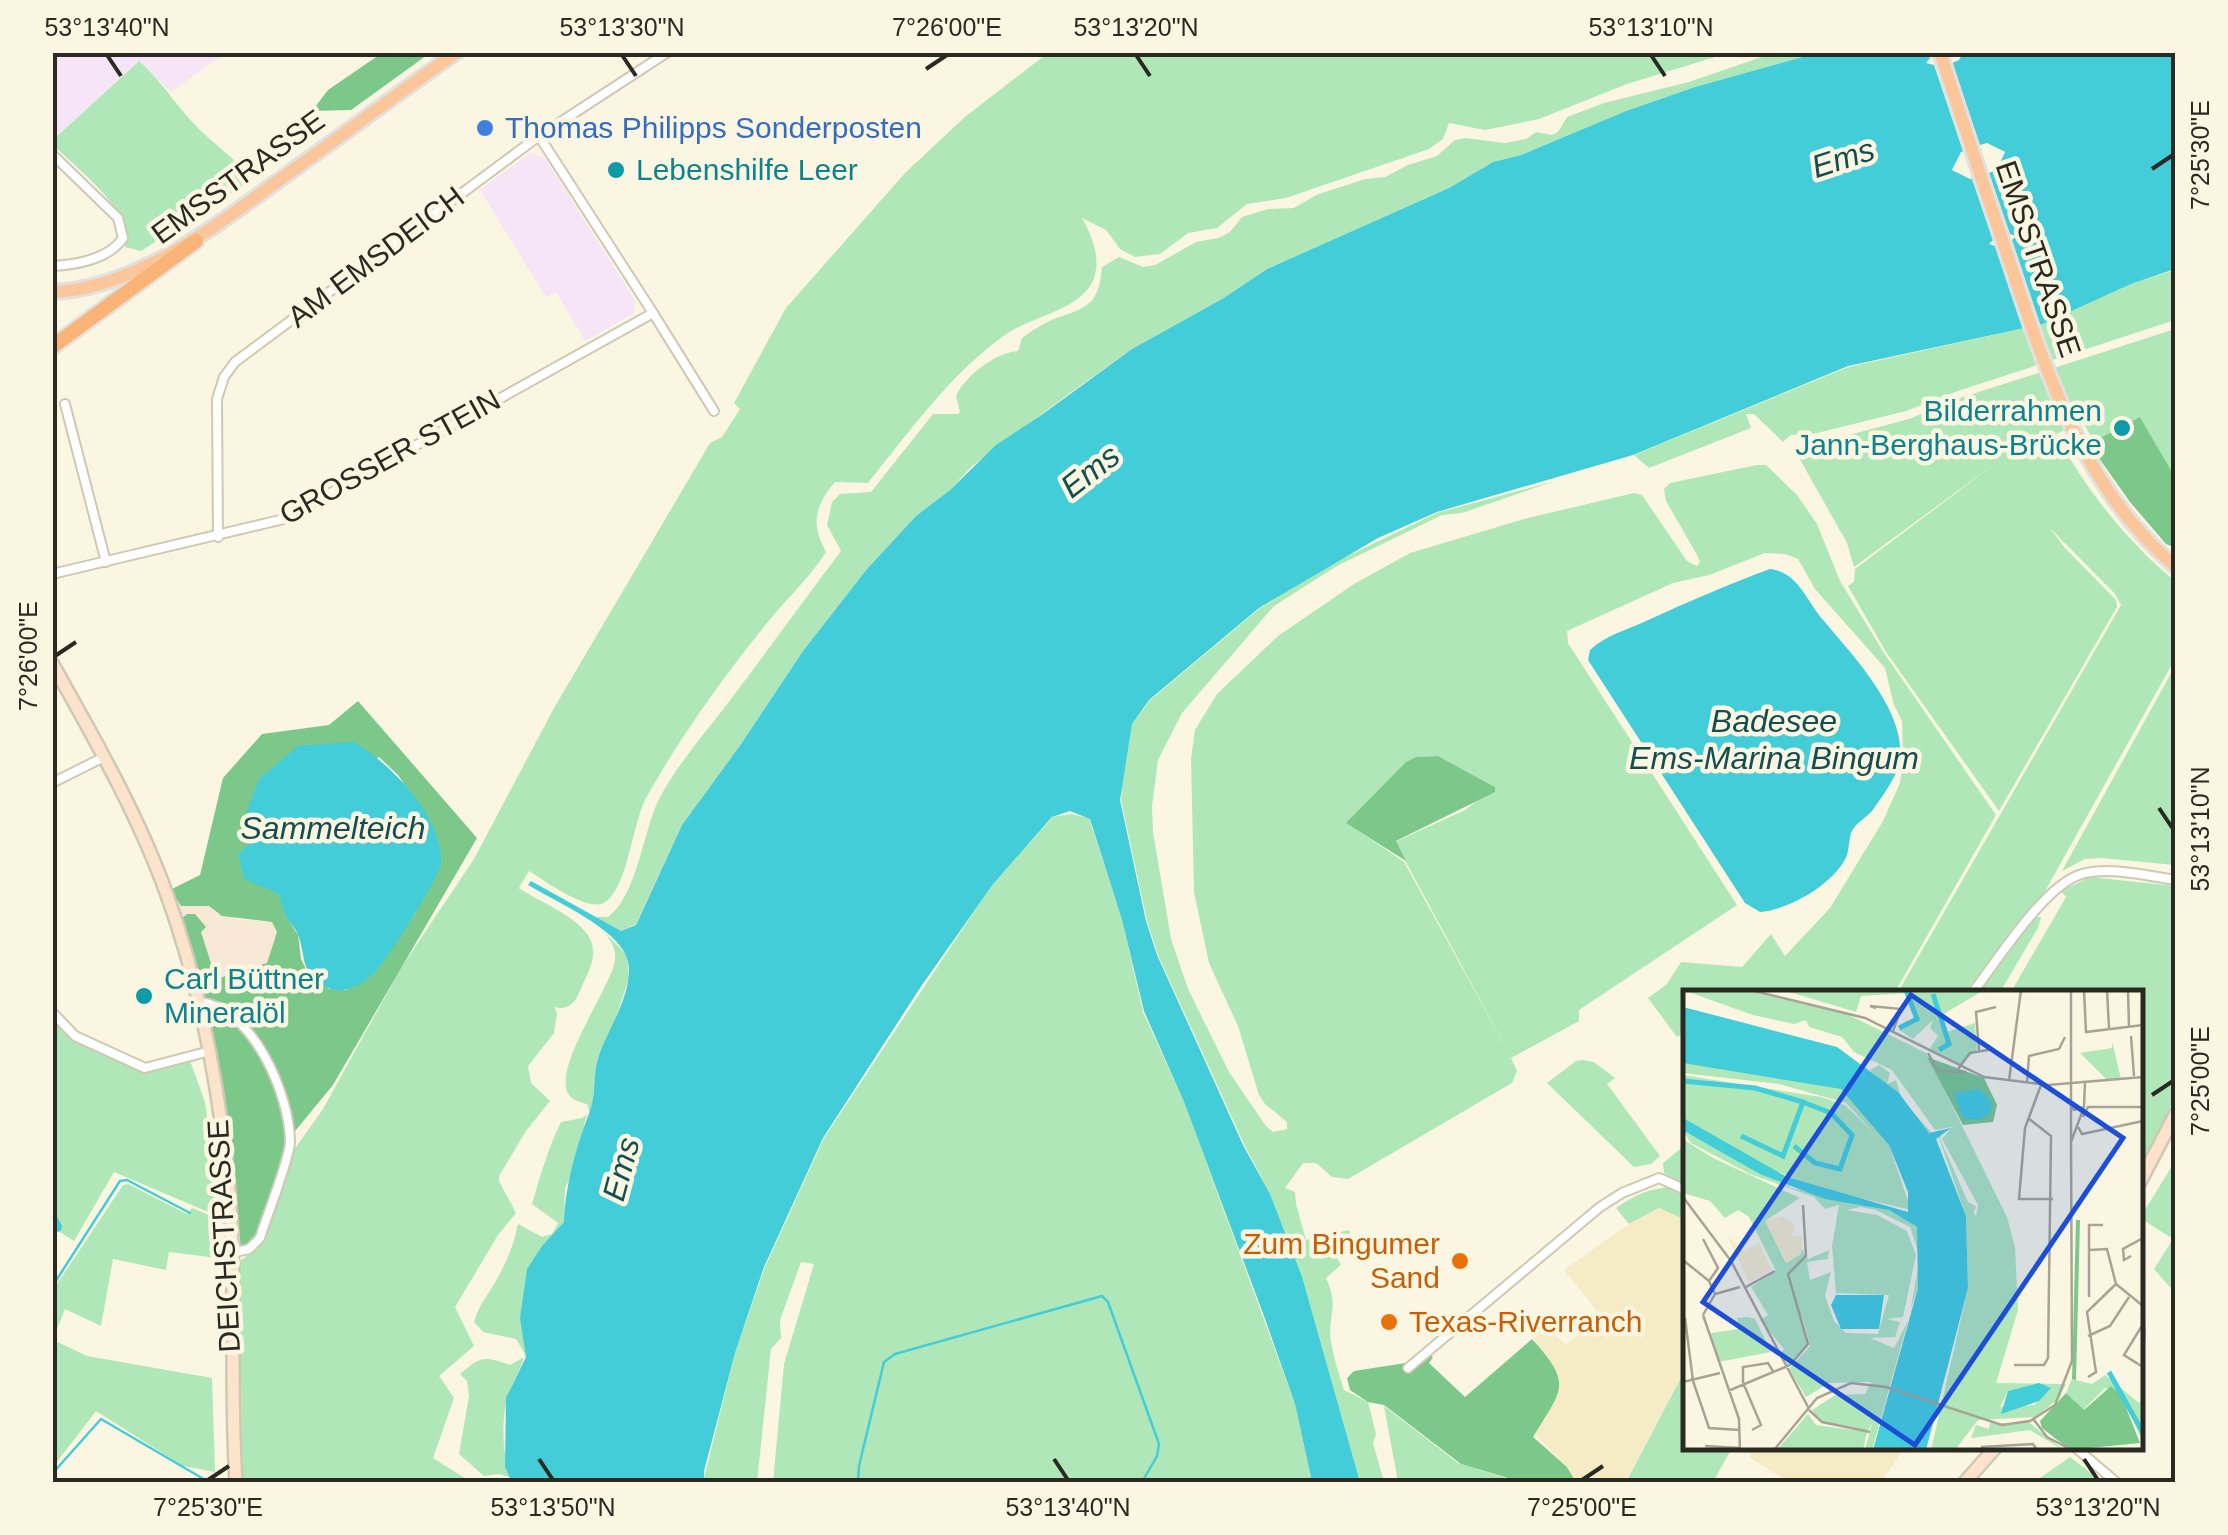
<svg xmlns="http://www.w3.org/2000/svg" width="2228" height="1535" viewBox="0 0 2228 1535" font-family="Helvetica,sans-serif">
  <style>
    .industrial { fill: #f7e9d5 }
    .education { fill: #f6e5f6 }
    .green { fill: #b0e7b9; fill-rule: evenodd }
    .forest { fill: #7bc88a; fill-rule: evenodd }
    .sand { fill: #f5ecc6 }
    .water { fill: #42cdd8; fill-rule: evenodd }
    .pier { fill: #faf6e1; fill-rule: evenodd }
    .lines { fill: none; stroke-linecap: round; stroke-linejoin: round }
    .stream { stroke: #42cdd8; stroke-width: 2.5 }
    .canal { stroke: #42cdd8; stroke-width: 10 }
    .minor-casing { stroke: #cec9b5; stroke-width: 12 }
    .secondary-casing { stroke: #cec9b5; stroke-width: 16 }
    .primary-casing { stroke: #e1e1e0; stroke-width: 18 }
    .trunk-casing { stroke: #e1e1e0; stroke-width: 19 }
    .minor { stroke: #fff; stroke-width: 8 }
    .secondary { stroke: #fde3cc; stroke-width: 11 }
    .primary { stroke: #fbc79a; stroke-width: 12 }
    .trunk { stroke: #fab478; stroke-width: 14 }
    .ticks { fill: none; stroke: #2b2a22; stroke-width: 4 }
    .shop-dot { fill: #3f7fe0; stroke: #faf6e1; stroke-width: 4 }
    .culture-dot { fill: #0f9aa8; stroke: #faf6e1; stroke-width: 4 }
    .food-dot { fill: #e8710a; stroke: #faf6e1; stroke-width: 4 }
    .labels { text-anchor: middle; stroke-width: 9; stroke-linejoin: round; paint-order: stroke }
    .shop-label { font-size: 30px; fill: #366cbe; stroke: #faf6e1; text-anchor: start }
    .culture-label { font-size: 30px; fill: #0d838f; stroke: #faf6e1; text-anchor: start }
    .street-label { font-size: 30px; fill: #2b2a22; stroke: #faf6e1 }
    .food-label { font-size: 30px; fill: #c56008; stroke: #faf6e1; text-anchor: end }
    .water-label { font-size: 32px; font-style: italic; fill: #134e52; stroke: #faf6e1 }
    .inset-river { fill: none; stroke: #42cdd8; stroke-width: 5 }
    .inset-road { fill: none; stroke: #a7a495; stroke-width: 2.5 }
    .view { fill: #1d4ed8; fill-opacity: 0.15; stroke: #1d4ed8; stroke-width: 5 }
    .inset-edge { fill: none; stroke: #2b2a22; stroke-width: 5 }
    .neatline { fill: none; stroke: #2b2a22; stroke-width: 4 }
    .ticks-label { font-size: 25px; text-anchor: middle; fill: #2b2a22 }
  </style>
  <rect width="100%" height="100%" fill="#faf6e1"/>
  <path class="industrial" d="M173,898L181,906H209L217,913L235,919L272,922L277,932L267,963L215,979L201,932L187,914L181,919Z"/>
  <path class="education" d="M53,53H225L171,92L138,61L53,140Z
    M530,153L545,158L636,302L633,314L585,341L556,292L546,297L480,190Z"/>
  <path class="green" d="M1048,53H1728L1627,84L1539,119L1485,130L1449,123L1443,139L1429,149L1286,198L1247,204L1217,228L1188,233L1160,254L1135,257L1120,249L1106,230L1082,218C1094,239 1105,269 1087,290C1067,313 1029,318 1005,335C951,373 909,432 868,483L835,482C814,507 811,524 826,552C808,580 784,601 763,628C721,680 679,739 646,798C632,824 628,889 604,903C587,912 545,881 529,871L519,888C541,904 598,922 593,956C592,966 586,977 582,986C576,1001 571,1011 554,1007L557,1013L554,1033L528,1066L531,1083L550,1101L526,1131L499,1176V1181L516,1213L498,1235L455,1307L474,1346L439,1376L454,1398L433,1458L471,1482H242L240,1261L262,1244L291,1154L323,1109L401,968L474,859L554,708L710,443L722,437L740,409L734,403L786,308L906,172L966,116Z
    M1773,53H1817L1695,87L1626,111L1521,155L1493,162L1449,188L1267,269L1222,299L1132,349L1070,393L972,466L950,490L916,516L867,569L803,651L739,747L682,825L636,924L621,931L592,917H608C637,896 643,831 659,799C678,763 707,731 731,699C768,650 804,600 841,551L827,525L832,502L840,494L871,492L933,414H958L960,412L956,396C965,376 996,352 1018,351L1022,338C1033,330 1045,322 1059,317C1090,307 1099,302 1102,267L1119,257L1143,267L1155,265L1196,242L1218,238L1230,232L1242,217L1268,209L1294,208L1316,195L1365,179L1385,177L1408,165L1437,156L1455,140L1465,138L1505,143L1526,139L1536,132L1552,135L1558,132L1567,117L1604,103L1689,82Z
    M139,61C163,82 178,109 201,131C219,148 237,160 252,180L141,251L125,247C136,212 76,168 52,144L53,140Z
    M2175,270V320L1958,391L1906,411L1813,434L1791,435L1783,442L1754,414H1746L1751,428L1649,468L1634,455L1848,367L2043,324L2131,284Z
    M2175,329V477L2140,417L2094,442L2083,422L2056,434C2084,487 2127,542 2175,581V659L2044,893L1965,992H1898L2121,605L2115,594L2050,528L2065,548L2116,600L2117,607L1999,811L1886,652L1848,586L1854,582L1855,569L2004,457L1854,567L1847,543L1798,456L1800,448L1909,419L1960,398Z
    M1757,465H1766L1797,495L1817,524L1840,581L1884,653L1996,815L1895,992H1686L1685,1031L1677,1037L1648,998L1667,984L1681,962L1742,967L1771,934L1785,956L1830,908L1883,821L1900,783L1903,758L1902,721L1894,705L1885,668L1815,589L1798,559L1785,554L1765,553L1709,575L1673,583L1567,631L1568,643L1737,905L1579,1010V1021L1511,1058L1517,1071L1512,1083L1348,1179L1332,1177L1316,1163H1303L1285,1188L1295,1192L1296,1204L1306,1240L1349,1230L1354,1242L1333,1250L1341,1265L1326,1278C1340,1309 1327,1314 1331,1342C1334,1359 1339,1375 1344,1390L1368,1402L1376,1434L1373,1443L1384,1482H1360L1302,1275L1270,1194L1244,1144L1158,955L1147,921L1121,800L1123,773L1132,724L1149,701L1260,608L1337,561L1437,513L1555,481L1462,513L1442,515L1337,566L1274,606L1182,713L1158,760L1152,807L1153,832L1171,939L1188,989L1229,1072L1266,1126L1273,1132L1287,1129V1122L1265,1104L1259,1095L1238,1026L1209,963L1194,892L1191,759L1195,730L1217,694L1278,636L1354,584L1410,553L1528,518L1634,493L1642,495L1687,561L1697,566L1700,562L1697,555L1666,501L1664,489L1670,483ZM1438,756L1495,787L1465,810L1395,842L1510,1055L1404,862L1347,823L1407,762L1416,757Z
    M2175,666V865L2101,858L2085,859L2062,871Z
    M1071,814L1089,818L1122,920L1143,1012L1184,1102L1263,1317L1295,1404L1312,1482H773L784,1364L814,1264L801,1262L780,1320L781,1338L771,1349L757,1482H703L735,1353L765,1267L824,1138L993,883L1053,817Z
    M2090,877L2175,886V1097L2141,1165L2140,992H2011L2066,897L2061,891Z
    M2036,917H2041L2038,928L2000,992H1977Z
    M603,931L627,955L629,978L613,1026L597,1059L592,1108L586,1117L573,1172L565,1188L564,1222L526,1343C526,1363 514,1377 508,1396C500,1421 503,1459 512,1482L509,1477L499,1474L484,1476L459,1454L469,1396L467,1381L460,1374C481,1356 484,1356 510,1365L526,1356L516,1339L483,1332L474,1322C479,1304 489,1294 497,1279C507,1261 514,1244 518,1224L542,1237L552,1234L558,1223L532,1204C540,1177 548,1148 561,1122L582,1118L589,1113L588,1105C583,1102 578,1102 573,1099C543,1078 614,985 615,959C616,948 610,939 603,931Z
    M52,1021L86,1044L144,1069L189,1058L205,1102L220,1217L114,1172L74,1241L53,1228Z
    M1583,1060L1594,1062L1615,1078L1607,1084L1660,1156L1651,1164L1634,1167L1547,1083L1576,1061Z
    M1685,1145V1186L1664,1173L1663,1163Z
    M2175,1161L2176,1293H2175L2154,1269L2173,1239L2140,1218Z
    M128,1184L187,1214L192,1208L219,1219L217,1258L169,1252L166,1270L113,1259L101,1326L65,1309L53,1339V1290L123,1185Z
    M1672,1187L1685,1195V1220L1659,1208L1629,1224L1616,1208C1635,1195 1649,1188 1672,1187Z
    M53,1340L87,1356L212,1378L215,1472L183,1466L96,1411L53,1467Z
    M1685,1370L1686,1448H1732L1713,1482H1626Z
    M1384,1406L1458,1463L1518,1482H1398Z
    M2070,1457L2103,1482H2037L2040,1478Z"/>
  <path class="forest" d="M382,53H430L351,110L312,111L328,90Z
    M2140,417L2175,477L2176,545L2173,547L2166,544L2130,502L2089,444Z
    M358,701L477,838L333,1085L286,1142L257,1243L241,1251C232,1134 214,1031 181,919L187,914H195L206,927L201,932L216,979L267,963L277,932L272,922L222,916L209,906H181L170,890L200,875L223,778L262,734L329,725ZM379,757L398,775L424,813L416,912L397,939L346,990L329,989L307,971L301,959L298,935L286,916L279,894L238,854Z
    M1438,756L1495,787V792L1396,841L1406,861L1346,823L1406,762L1416,757Z
    M1532,1339C1573,1384 1563,1389 1533,1437L1567,1467L1576,1482H1521L1461,1464L1384,1405L1368,1402L1350,1390L1347,1378L1354,1371L1412,1362L1417,1367L1430,1355L1433,1357L1429,1363L1465,1397Z"/>
  <path class="sand" d="M1659,1208L1685,1220V1370L1625,1482H1577L1567,1467L1535,1434C1564,1387 1572,1382 1532,1339L1545,1326L1566,1345L1601,1316L1564,1270L1629,1224Z
    M1754,1448H1905L1881,1482H1789L1749,1457Z"/>
  <path class="water" d="M1817,53H1946L1928,58L1961,55L1963,53H2175V269L2131,284L2043,324L1848,366L1633,455L1437,512L1378,538L1259,608L1149,700L1132,724L1120,800L1146,921L1157,955L1243,1145L1270,1194L1302,1276L1360,1482H1312L1295,1404L1264,1316L1184,1102L1144,1011L1122,920L1090,819L1070,811L1052,817L993,884L920,988L823,1138L764,1267L735,1353L704,1471V1482H512L505,1467L506,1398L526,1357L520,1318L527,1269L542,1246L564,1222C565,1186 577,1144 590,1111C596,1095 593,1074 598,1058C607,1029 643,980 623,950C607,924 555,901 528,885L531,881L621,931L636,925L682,825L739,747L803,651L867,569L916,516L950,490L996,445L1040,416L1132,349L1222,299L1267,269L1449,188L1493,162L1521,155L1626,111L1695,87ZM1987,144L2005,152L1996,170L1970,179L1952,170L1961,152Z
    M1770,569C1798,572 1806,600 1823,620C1853,656 1923,727 1893,779C1887,790 1879,801 1872,811C1865,819 1856,822 1851,833C1849,840 1849,848 1847,855C1836,883 1789,910 1760,912L1745,903L1588,660L1590,650C1606,635 1627,630 1646,621C1688,602 1726,585 1770,569Z
    M354,742C390,763 442,816 441,862C440,877 386,962 374,973C362,985 342,996 326,987C299,972 307,959 298,935C296,928 289,923 286,916C283,909 281,901 279,894L244,879L238,854L249,844L247,811L259,779L298,746Z"/>
  <path class="pier" d="M1930,53H1963L1959,60L1952,63L1980,145L1987,143L2005,152L1996,170L1989,173L2010,234L2016,236L2012,240L2042,330L2024,333L1995,246L1989,244L1993,240L1972,179L1952,170L1963,151L1934,65L1926,63L1931,57ZM1987,149L1998,155L1992,166L1970,173L1959,168L1964,156Z"/>
  <g class="lines">
    <path class="stream" d="M52,1287L120,1181L127,1180L190,1213
      M52,1474L101,1419L207,1481
      M858,1482L859,1466L884,1362L895,1354L1102,1296L1108,1302L1159,1444L1157,1456L1142,1482"/>
    <path class="canal" d="M52,1218L57,1227"/>
    <g class="minor-casing">
      <path id="minor" d="M52,154L118,218L123,238C109,259 76,265 52,266
        M653,313L714,411
        M65,404L106,562
        M218,537L217,399L224,377L235,362L539,136L668,52
        M52,574L284,519L653,313L539,136
        M52,783L104,757
        M1973,992C1997,961 2045,884 2082,874C2111,866 2147,876 2176,880
        M199,1002C252,1006 290,1095 290,1142C290,1158 266,1218 260,1238L249,1249L231,1253
        M52,1012L75,1036L145,1068L210,1051
        M2140,1330V1338
        M1408,1368L1600,1207L1622,1193L1659,1178L1686,1190
        M2076,1448L2116,1482"/>
    </g>
    <g class="secondary-casing">
      <path id="secondary" d="M52,663C94,738 138,814 167,895C199,983 217,1077 227,1170C238,1273 229,1379 236,1482
        M2140,1182L2176,1113
        M1965,1482L1995,1448"/>
    </g>
    <g class="primary-casing">
      <path id="primary" d="M1940,52C1963,123 1986,193 2010,263C2047,374 2083,489 2176,567
        M52,292C138,289 222,221 289,173C345,133 400,92 457,52"/>
    </g>
    <g class="trunk-casing">
      <path id="trunk" d="M52,347L196,241"/>
    </g>
    <use href="#minor" class="minor"/>
    <use href="#secondary" class="secondary"/>
    <use href="#primary" class="primary"/>
    <use href="#trunk" class="trunk"/>
  </g>
  <path class="ticks" d="M107,55L121,76M622,55L636,76M1136,55L1150,76M1651,55L1665,76M926,69L947,55M2152,169L2173,155M55,656L76,642M2159,808L2173,829M2152,1095L2173,1081M539,1459L553,1480M1054,1459L1068,1480M2084,1459L2098,1480M208,1480L229,1466M1582,1480L1603,1466"/>
  <circle class="shop-dot" cx="485" cy="128" r="10"/>
  <g class="culture-dot">
    <circle cx="616" cy="170" r="10"/>
    <circle cx="2122" cy="428" r="10"/>
    <circle cx="144" cy="996" r="10"/>
  </g>
  <g class="food-dot">
    <circle cx="1460" cy="1261" r="10"/>
    <circle cx="1389" cy="1322" r="10"/>
  </g>
  <g class="labels">
    <g class="shop-label">
      <text x="505" y="138">Thomas Philipps Sonderposten</text>
    </g>
    <g class="culture-label">
      <text x="636" y="180">Lebenshilfe Leer</text>
      <text x="2102" y="421" text-anchor="end">Bilderrahmen<tspan x="2102" dy="34">Jann-Berghaus-Brücke</tspan></text>
      <text x="164" y="989">Carl Büttner<tspan x="164" dy="34">Mineralöl</tspan></text>
    </g>
    <g class="street-label">
      <text transform="translate(238 177) rotate(-36)" y="10">EMSSTRASSE</text>
      <text transform="translate(376 257) rotate(-37)" y="10">AM EMSDEICH</text>
      <text transform="translate(2038 259) rotate(71)" y="10">EMSSTRASSE</text>
      <text transform="translate(390 457) rotate(-29)" y="10">GROSSER STEIN</text>
      <text transform="translate(224 1236) rotate(-93)" y="10">DEICHSTRASSE</text>
    </g>
    <g class="food-label">
      <text x="1440" y="1254">Zum Bingumer<tspan x="1440" dy="34">Sand</tspan></text>
      <text x="1409" y="1332" text-anchor="start">Texas-Riverranch</text>
    </g>
    <g class="water-label">
      <text transform="translate(1843 158) rotate(-18)" y="11">Ems</text>
      <text transform="translate(1090 471) rotate(-38)" y="11">Ems</text>
      <text x="1774" y="732">Badesee<tspan x="1774" dy="37">Ems-Marina Bingum</tspan></text>
      <text x="333" y="839">Sammelteich</text>
      <text transform="translate(621 1169) rotate(-75)" y="11">Ems</text>
    </g>
  </g>
  <g transform="translate(1683 990)">
    <rect width="460" height="460" fill="#faf6e1"/>
    <path d="M0,0H62L164,24L243,63L324,227L332,257L335,320L313,393L383,394L377,407L353,427L295,430L272,460H248L285,298L283,226L255,145L246,143L187,80L196,75L207,83L204,94L213,90L219,110L249,143L258,144L257,149L285,212L293,216L291,222L293,227L295,215L259,149L269,137L252,140L209,80L171,62L159,47L126,37L123,30L111,34L70,25ZM356,393L367,399L351,415L317,417L325,401ZM100,0H301L254,28L261,43L292,33L294,60L276,75L246,60L255,46L247,38L250,30L230,49L216,40L236,29L227,3L178,6L173,22ZM429,51L438,89L424,90L397,63L429,58ZM0,73L152,93L184,123L206,155L228,220L125,196L55,163L0,128V85L138,107L162,115L190,142L163,113L96,94L0,83ZM0,141L109,198L206,220L234,237L238,256V280L235,298L228,318L237,267L227,237L193,220L177,217L164,220L194,225L224,241L233,265L220,327L204,329L217,332L212,347L187,348L211,358L225,331L189,460H182L189,433L185,441L139,432L129,420L152,405L182,404L188,392L146,393L123,407L106,379L127,356L119,325L124,355L105,375L96,365L101,359L77,330L85,325L68,297L93,281L66,227L55,220L42,228L27,211L0,203V149L30,168L117,208L82,231L103,273L119,259L125,269L146,260L145,269L124,272L127,290L148,282L142,306L151,331L163,343L195,344L206,305L153,303L149,256L156,215L142,219L131,207L67,184L8,153ZM64,327L72,329L88,362L35,372L28,343L56,339L54,328ZM422,385L456,413L460,409V452L438,405L422,398L400,420L383,403L389,389L409,394ZM125,424L133,435L184,442L180,460H94ZM307,433H347L380,460L347,440L288,448L293,435L306,439Z" fill="#b0e7b9" fill-rule="evenodd"/>
    <path d="M244,67L301,88L314,115L310,132L280,135ZM393,230H397L393,390L389,389ZM428,396L438,405L457,453L387,460L359,438L357,431L383,403L401,420Z" fill="#7bc88a"/>
    <path d="M99,226L112,234L109,246L119,245L118,264L104,273L82,231ZM44,245L59,261L76,253L89,280L66,293Z" fill="#f5ecc6"/>
    <path d="M0,17L154,57L215,102L246,143L268,138L253,149L283,226L285,298L243,460H190L235,298L234,237L206,220L142,209L77,184L1,141L0,128L104,187L225,222V202L206,155L158,99L0,73ZM296,99L308,111L307,123L296,130L280,128L271,103ZM153,305H201L196,339H158L148,315ZM356,393L368,398L356,411L318,424L325,401Z" fill="#42cdd8"/>
    <path class="inset-river" d="M250,4L266,54L256,60M216,38L234,29L223,0M0,91L72,98L120,112L100,166L58,146M111,156L132,173L157,179L169,145L148,123L122,113M426,382L460,443"/>
    <path class="inset-road" d="M67,0L182,28L301,87L365,95L460,87M388,0V152M401,0L403,42L460,35M424,0L426,38M445,0L446,36M193,18L187,16L218,19L210,41M448,46L451,86M296,60L293,22L313,17M245,63L255,81L283,82M275,79L287,63L311,59M326,91L338,0M344,93L346,66L376,59L382,47M358,95L342,138L336,209H370M387,112L391,120L401,117L402,93M400,127L405,117H460M395,137L399,144L460,131M0,207L48,271L125,417M20,249L35,278L26,291L32,304M406,260L424,259L433,294L460,316M448,266L441,270L440,259L460,248M0,270L26,291M61,298L92,281M406,307V235H420M20,325L56,429L57,460M20,325L32,304L57,297M2,328L10,391L26,438L57,440M460,334L441,365L460,377M405,346L427,336L446,307M331,375H361L365,368L368,146L345,128M405,387L413,382L404,322L433,294M0,392L37,383M60,393V377L85,373L91,383M61,395L78,435L69,440M45,401L107,375L125,354L105,284L123,266L120,215M126,420L139,432L187,442M351,430L364,447L389,460M22,456L57,458M298,457L350,454L354,460M91,460L134,408L168,393L203,397L319,435L347,431L372,415L389,371L388,152L401,117"/>
    <path class="view" d="M228,5L440,148L232,455L20,312Z"/>
    <rect width="460" height="460" class="inset-edge"/>
  </g>
  <rect width="2228" height="1535" fill="none" stroke="#faf6e1" stroke-width="110"/>
  <rect x="55" y="55" width="2118" height="1425" class="neatline"/>
  <g class="ticks-label">
    <text x="107" y="36">53°13'40"N</text>
    <text x="622" y="36">53°13'30"N</text>
    <text x="947" y="36">7°26'00"E</text>
    <text x="1136" y="36">53°13'20"N</text>
    <text x="1651" y="36">53°13'10"N</text>
    <text transform="translate(2200 155) rotate(-90)" y="9">7°25'30"E</text>
    <text transform="translate(28 656) rotate(-90)" y="9">7°26'00"E</text>
    <text transform="translate(2200 829) rotate(-90)" y="9">53°13'10"N</text>
    <text transform="translate(2200 1081) rotate(-90)" y="9">7°25'00"E</text>
    <text x="208" y="1516">7°25'30"E</text>
    <text x="553" y="1516">53°13'50"N</text>
    <text x="1068" y="1516">53°13'40"N</text>
    <text x="1582" y="1516">7°25'00"E</text>
    <text x="2098" y="1516">53°13'20"N</text>
  </g>
</svg>
